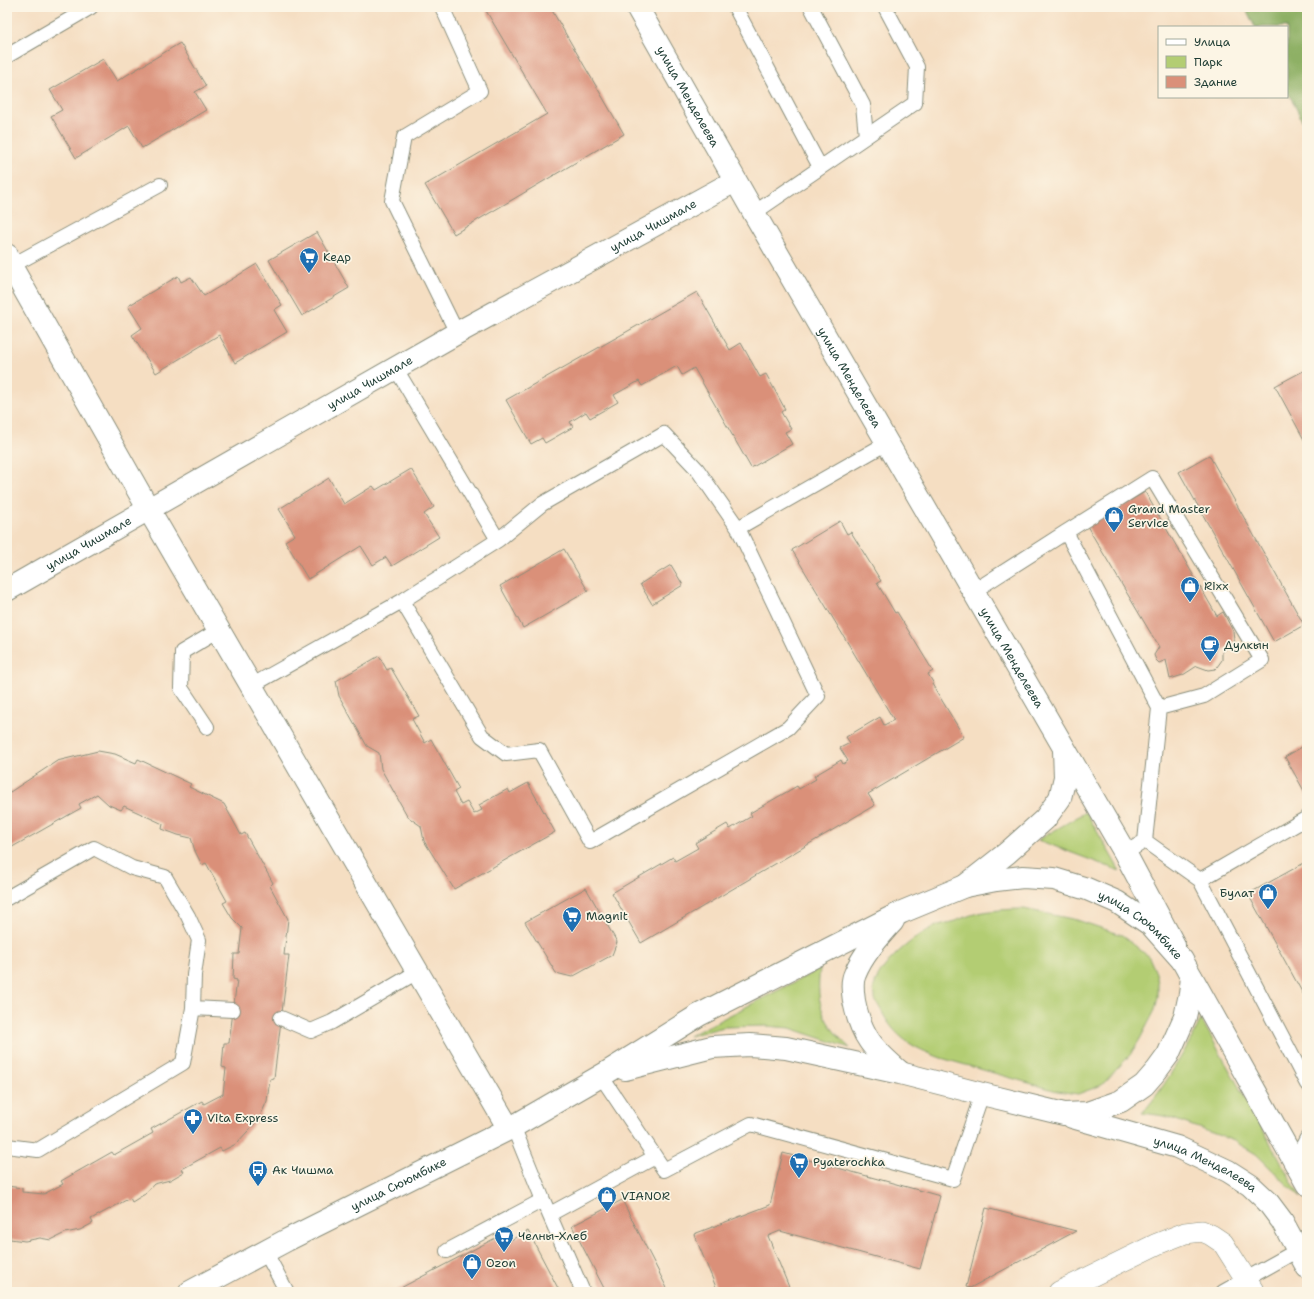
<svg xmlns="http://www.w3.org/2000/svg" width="1314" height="1299" viewBox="0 0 1314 1299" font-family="'Shantell Sans',sans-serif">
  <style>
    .green { fill: #b3cd73; stroke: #698554 }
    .forest { fill: #8eb065; stroke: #56764c }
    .building { fill: #da9079 }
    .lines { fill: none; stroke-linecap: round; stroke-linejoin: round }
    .service-casing { stroke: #8a8e7b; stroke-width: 16 }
    .pedestrian-casing { stroke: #8a8e7b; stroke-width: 22 }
    .minor-casing { stroke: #8a8e7b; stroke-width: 24 }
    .tertiary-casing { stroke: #8a8e7b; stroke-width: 24 }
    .service { stroke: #fff; stroke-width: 14 }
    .pedestrian { stroke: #fff; stroke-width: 21 }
    .minor { stroke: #fff; stroke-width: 22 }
    .tertiary { stroke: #fff; stroke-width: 22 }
    .labels { text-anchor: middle; stroke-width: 3.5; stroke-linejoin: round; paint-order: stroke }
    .street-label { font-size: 12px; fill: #1f3d34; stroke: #fcf5e5 }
    .poi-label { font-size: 12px; fill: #1f3d34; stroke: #fcf5e5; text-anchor: start }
  </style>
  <rect width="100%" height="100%" fill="#fcf5e5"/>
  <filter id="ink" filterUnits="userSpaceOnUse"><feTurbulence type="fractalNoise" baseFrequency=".025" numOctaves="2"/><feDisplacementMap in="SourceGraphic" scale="8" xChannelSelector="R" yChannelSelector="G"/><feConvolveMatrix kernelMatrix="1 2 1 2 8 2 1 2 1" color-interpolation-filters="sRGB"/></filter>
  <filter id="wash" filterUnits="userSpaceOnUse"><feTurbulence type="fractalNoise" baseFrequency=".012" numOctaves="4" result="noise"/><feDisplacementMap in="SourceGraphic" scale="16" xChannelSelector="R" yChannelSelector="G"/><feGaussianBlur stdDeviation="0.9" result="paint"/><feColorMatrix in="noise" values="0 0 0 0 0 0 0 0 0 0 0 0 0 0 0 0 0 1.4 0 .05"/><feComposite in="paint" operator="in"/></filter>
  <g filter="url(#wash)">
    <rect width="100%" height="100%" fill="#f5dec2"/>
    <path class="green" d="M1086,812L1120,871L1038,840Z
      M1024,909L1077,920L1122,935L1149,957L1156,973L1158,983V997L1155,1010L1140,1039L1130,1055L1102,1085L1078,1094L1057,1091L941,1058C912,1047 895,1038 881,1010C879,1006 875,1001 874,997C868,972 913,937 932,928C939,924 948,923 955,921C963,918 970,915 978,913C993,910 1009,909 1024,909Z
      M820,969C815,1005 824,1024 850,1048L790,1028L766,1026L724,1027L689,1036Z
      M1201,1019L1301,1198L1256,1154L1234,1141L1165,1116L1142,1113C1156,1098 1165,1083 1176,1065C1185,1050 1194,1035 1201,1019Z"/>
    <path class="forest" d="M1245,7H1307V130L1287,90V27H1255Z"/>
    <g id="blocks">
      <path class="building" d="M488,7H550L624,134L454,234L425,185L547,114L485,9Z
        M180,43L206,86L195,92L206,110L142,148L129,126L76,158L51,116L62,110L50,90L103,59L117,81Z
        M317,232L349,288L302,316L269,260Z
        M257,264L282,305L274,310L287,332L235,363L219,335L156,373L132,335L142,328L128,306L178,276L181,282L191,277L204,296Z
        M697,292L730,350L741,343L760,377L766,374L785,409L781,412L791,429L785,432L792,444L751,468L694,368L682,375L677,366L642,386L639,381L614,395L618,402L590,418L586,412L570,422L573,427L545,443L542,438L531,444L506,400Z
        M1307,369V445L1275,386Z
        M1209,455L1304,625L1274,642L1179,472Z
        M411,469L434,507L424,514L439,537L392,566L386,557L373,565L361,546L308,579L285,541L295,535L279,509L329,478L344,504L373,486L376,490Z
        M1145,492L1217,616L1223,612L1233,631L1234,639L1233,644L1222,652V660L1217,667L1215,669L1208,670L1197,666L1183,675L1170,679L1166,660L1159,663L1156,660L1154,655L1159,647L1087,526Z
        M840,521L847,534L851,532L881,581L877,583L895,613L897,612L933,671L928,674L934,684H932L964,737L868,794L875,805L641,943L612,893L673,857L675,861L698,848L695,843L727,824L730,829L752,816L750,813L797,786L799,789L816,779L814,776L841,760L843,764L848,761L840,748L850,743L846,737L880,717L884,725L894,720L792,550Z
        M564,549L588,591L523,628L500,586Z
        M671,565L683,585L652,604L640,584Z
        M379,656L387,670L391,668L419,716L412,719L425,743L431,739L459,789L454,792L461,805L467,802L474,814L482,810L479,805L508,789L510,793L528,783L555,832L454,889L424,841L421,826L408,817L381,769L379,753L367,746L339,696L336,681Z
        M1307,744V796L1285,757Z
        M98,751L115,754L136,763L138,759L191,784L189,787L224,804L241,835L245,833L273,883L270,886L288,919L284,955H289L274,1078L270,1079L267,1101L259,1119L236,1144L222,1151L220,1148L182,1169L184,1172L170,1180L154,1184L145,1194L132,1202L130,1198L91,1219L93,1223L80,1230L65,1233L51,1240L40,1238L25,1241L10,1239V1235H7V1186L22,1188V1192L44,1194L63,1184L61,1181L112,1152L114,1155L153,1133L151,1129L202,1101L204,1104L223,1094L226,1068L222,1067L224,1043H229L237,980L233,979L234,954H239L242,928L232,918L223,903L227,901L206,863L202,865L195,851L191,838L178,835L162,829L163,824L124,806L121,810L109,805L97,794L79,804L81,808L7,850V794L57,761Z
        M1306,862L1307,864V1001L1248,894Z
        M586,888L617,942L612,955L572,977L556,973L525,922Z
        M783,1153L940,1196L920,1269L780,1231L768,1236L791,1292H718L694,1234L770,1205Z
        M622,1200L669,1292H606L572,1226Z
        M986,1208L1076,1231L970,1288L966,1287Z
        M528,1231L560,1292H393L503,1234L507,1242Z"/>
    </g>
  </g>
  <g filter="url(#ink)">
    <use href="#blocks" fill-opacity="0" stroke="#8a8e7b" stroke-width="1"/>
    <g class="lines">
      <g class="service-casing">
        <path id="service" d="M442,7L480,91L404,137L392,201L457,333
          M735,7L820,167
          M811,7L863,105L866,136
          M7,56L91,7
          M754,213L915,103L917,67L885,7
          M11,266L160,185
          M396,369L498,540L542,504L664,434L697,469L738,528L818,696L788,728L590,842L539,750L506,754L482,736L402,601
          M738,528L887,443
          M1066,532L1152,478L1262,660L1204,696L1159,708
          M974,591L1066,532L1159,708L1145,841
          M251,686L402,601L498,540
          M207,727L181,688L182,652L219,630
          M1125,853L1145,841L1200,880L1307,1084
          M1200,880L1307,818
          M7,898L94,848L132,868L165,877L188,916L199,940L194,975L193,1008L183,1063L38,1150L7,1146
          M193,1008L233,1010
          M281,1018L311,1031L332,1022L417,972
          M601,1076L664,1170L751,1124L953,1179L982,1094
          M513,1126L543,1200L583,1292
          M1295,1161L1307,1138
          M550,1214L655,1157
          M447,1251L543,1200
          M266,1253L287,1292
          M1223,1292L1298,1250"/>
      </g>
      <g class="pedestrian-casing">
        <path id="pedestrian" d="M1059,1292L1157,1244L1185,1233L1202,1231L1211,1235L1223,1243L1254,1292"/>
      </g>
      <g class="minor-casing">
        <g id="minor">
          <path id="s1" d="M637,7L754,213L1125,853L1174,945"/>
          <path d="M7,255L11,266L149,510L509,1129"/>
          <path id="s2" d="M7,590L457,333L735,181"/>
          <path d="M965,886L1007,853L1045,819L1060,798L1065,777L1064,750"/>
        </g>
      </g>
      <g class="tertiary-casing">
        <g id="tertiary">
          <path d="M893,921C879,937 863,954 855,974C851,982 853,992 854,1001C861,1036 873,1049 900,1072"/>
          <path d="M625,1069L712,1047L750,1045L786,1048L900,1073L982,1094L1064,1114L1087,1113L1121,1101L1144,1085L1157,1070L1168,1055L1185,1017L1190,994L1192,978"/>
          <path id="s3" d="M1072,1117L1177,1147L1228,1171L1250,1185L1267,1201L1282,1221L1307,1267"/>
          <path id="s4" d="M190,1292L287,1240L509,1129L606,1073L699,1015L902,912L965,886L996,880L1023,877L1054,879L1087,889L1117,902L1151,925L1182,960L1307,1184"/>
        </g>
      </g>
      <use href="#service" class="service"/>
      <use href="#pedestrian" class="pedestrian"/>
      <use href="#minor" class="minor"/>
      <use href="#tertiary" class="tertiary"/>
    </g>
  </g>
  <defs>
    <g id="supermarket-pin" transform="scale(1)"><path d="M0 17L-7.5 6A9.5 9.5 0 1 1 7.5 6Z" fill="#1f6fb2" stroke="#fcf5e5"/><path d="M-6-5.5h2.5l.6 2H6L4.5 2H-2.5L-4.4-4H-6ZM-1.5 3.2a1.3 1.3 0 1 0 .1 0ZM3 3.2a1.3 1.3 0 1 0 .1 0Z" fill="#fff"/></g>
    <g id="shop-pin" transform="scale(1)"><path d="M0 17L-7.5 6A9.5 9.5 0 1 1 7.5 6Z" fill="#1f6fb2" stroke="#fcf5e5"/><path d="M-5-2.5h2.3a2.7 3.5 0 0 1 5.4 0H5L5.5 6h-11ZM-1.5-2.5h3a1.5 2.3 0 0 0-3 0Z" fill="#fff"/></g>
    <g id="cafe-pin" transform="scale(1)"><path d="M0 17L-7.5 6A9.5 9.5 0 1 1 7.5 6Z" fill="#1f6fb2" stroke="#fcf5e5"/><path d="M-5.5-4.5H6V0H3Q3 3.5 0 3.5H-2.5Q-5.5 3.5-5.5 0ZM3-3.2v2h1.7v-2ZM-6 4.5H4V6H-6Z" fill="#fff"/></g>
    <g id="pharmacy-pin" transform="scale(1)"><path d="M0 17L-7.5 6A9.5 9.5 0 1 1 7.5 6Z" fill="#1f6fb2" stroke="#fcf5e5"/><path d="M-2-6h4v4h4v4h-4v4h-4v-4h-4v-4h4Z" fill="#fff"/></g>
    <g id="bus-pin" transform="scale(1)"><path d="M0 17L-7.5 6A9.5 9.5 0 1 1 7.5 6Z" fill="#1f6fb2" stroke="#fcf5e5"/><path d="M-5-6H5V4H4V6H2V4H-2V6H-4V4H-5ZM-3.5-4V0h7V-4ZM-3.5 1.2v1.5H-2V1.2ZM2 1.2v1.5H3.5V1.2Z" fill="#fff"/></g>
  </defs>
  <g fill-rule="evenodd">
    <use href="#supermarket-pin" x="309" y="257"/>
    <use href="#shop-pin" x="1114" y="516"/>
    <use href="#shop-pin" x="1190" y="586"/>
    <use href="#cafe-pin" x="1210" y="645"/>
    <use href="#shop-pin" x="1268" y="893"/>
    <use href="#supermarket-pin" x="572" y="916"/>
    <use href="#pharmacy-pin" x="193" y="1118"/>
    <use href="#supermarket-pin" x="799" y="1162"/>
    <use href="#bus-pin" x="258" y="1170"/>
    <use href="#shop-pin" x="607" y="1196"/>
    <use href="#supermarket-pin" x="504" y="1236"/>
    <use href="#shop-pin" x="472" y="1263"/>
  </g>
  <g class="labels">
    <g class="street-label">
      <text dy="4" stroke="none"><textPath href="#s1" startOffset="103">улица Менделеева</textPath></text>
      <text dy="4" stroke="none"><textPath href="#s2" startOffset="742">улица Чишмале</textPath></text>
      <text dy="4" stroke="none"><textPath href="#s1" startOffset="427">улица Менделеева</textPath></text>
      <text dy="4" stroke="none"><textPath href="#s2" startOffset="418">улица Чишмале</textPath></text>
      <text dy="4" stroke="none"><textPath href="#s2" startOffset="94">улица Чишмале</textPath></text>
      <text dy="4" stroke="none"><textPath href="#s1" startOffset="751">улица Менделеева</textPath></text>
      <text dy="4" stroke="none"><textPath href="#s4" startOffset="1065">улица Сююмбике</textPath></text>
      <text dy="4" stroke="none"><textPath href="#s3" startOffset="142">улица Менделеева</textPath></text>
      <text dy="4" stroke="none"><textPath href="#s4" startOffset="235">улица Сююмбике</textPath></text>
    </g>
    <g class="poi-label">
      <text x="323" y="261">Кедр</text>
      <text x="1128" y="513">Grand Master<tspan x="1128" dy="14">Service</tspan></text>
      <text x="1204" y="590">Rixx</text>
      <text x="1224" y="649">Дулкын</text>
      <text x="1254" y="897" text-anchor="end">Булат</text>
      <text x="586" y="920">Magnit</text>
      <text x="207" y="1122">Vita Express</text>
      <text x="813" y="1166">Pyaterochka</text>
      <text x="272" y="1174">Ак Чишма</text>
      <text x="621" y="1200">VIANOR</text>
      <text x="518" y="1240">Челны-Хлеб</text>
      <text x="486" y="1267">Ozon</text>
    </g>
  </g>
  <rect width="1314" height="1299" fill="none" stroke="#fcf5e5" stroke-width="24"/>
  <rect x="1158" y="26" width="130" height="72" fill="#fcf5e5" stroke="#a4ab9e"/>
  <rect x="1166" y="39" width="20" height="6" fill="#ffffff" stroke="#a4ab9e"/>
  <text x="1194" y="46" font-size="12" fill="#1f3d34">Улица</text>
  <rect x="1166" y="56" width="20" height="12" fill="#b3cd73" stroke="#a4ab9e"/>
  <text x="1194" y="66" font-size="12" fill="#1f3d34">Парк</text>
  <rect x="1166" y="76" width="20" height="12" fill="#da9079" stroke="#a4ab9e"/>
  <text x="1194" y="86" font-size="12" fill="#1f3d34">Здание</text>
</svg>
